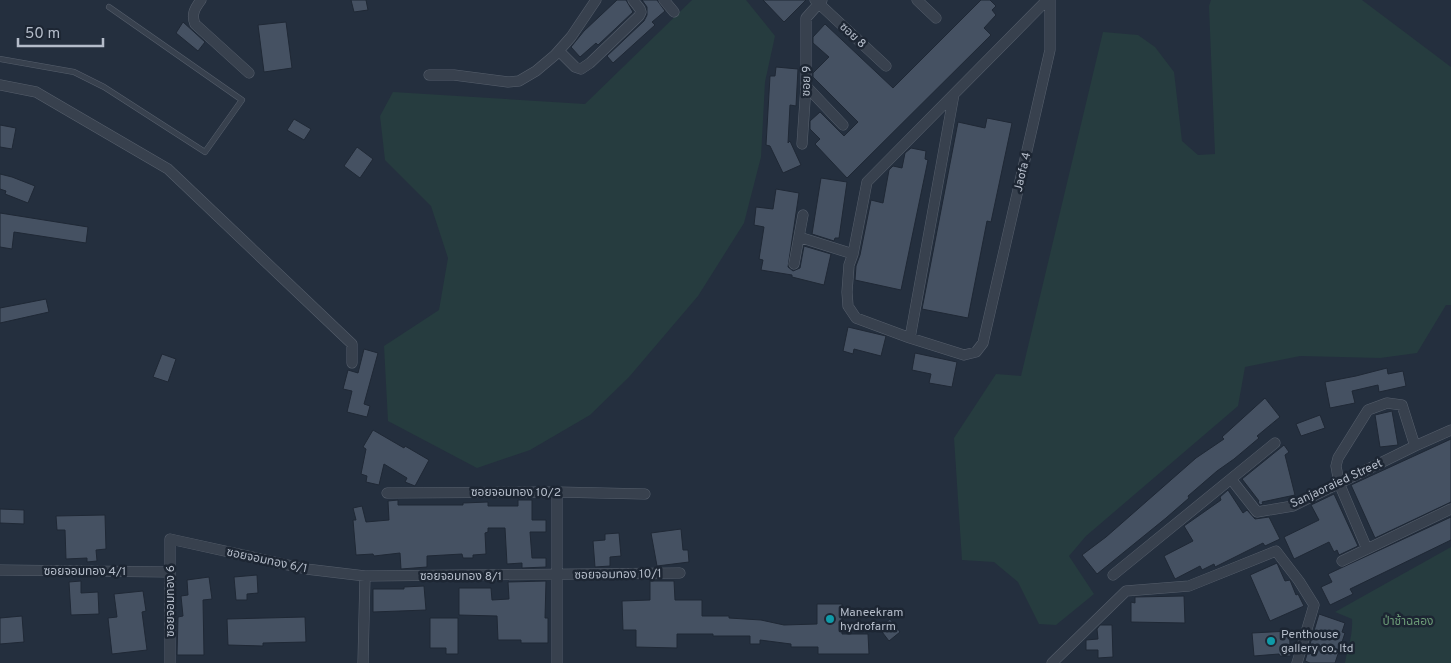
<svg xmlns="http://www.w3.org/2000/svg" width="1451" height="663" viewBox="0 0 1451 663" font-family="Overpass,'Noto Sans Thai',sans-serif">
  <style>
    .green { fill: #263c3f }
    .building { fill: #455162; stroke: #1f2835 }
    .lines { fill: none; stroke-linecap: round; stroke-linejoin: round }
    .service-casing { stroke: #565f6c; stroke-width: 6 }
    .minor-casing { stroke: #565f6c; stroke-width: 11 }
    .service { stroke: #38414e; stroke-width: 5 }
    .minor { stroke: #38414e; stroke-width: 10 }
    .culture-dot { fill: #0f9aa8; stroke: #1d2633; stroke-width: 2 }
    .labels { text-anchor: middle; stroke-width: 5; stroke-linejoin: round; paint-order: stroke }
    .street-label { font-size: 12px; fill: #b4bcc9; stroke: #1d2633 }
    .poi-label { font-size: 12px; fill: #b4bcc9; stroke: #1d2633; text-anchor: start }
    .park-label { font-size: 12px; fill: #6b9a76; stroke: #1d2633 }
  </style>
  <rect width="100%" height="100%" fill="#242f3e"/>
  <path class="green" d="M692,0H746L775,36L765,82L761,157L744,223L698,296L629,377L590,415L530,450L477,468L388,421L384,346L439,310L448,258L431,206L385,160L380,116L393,92L585,104Z
    M1211,0H1362L1451,67V305H1446L1417,353L1380,358L1300,356L1245,367L1238,406L1086,536L1069,556L1094,594L1056,625L1039,624L1018,582L994,562L962,560L954,438L996,374L1021,376L1103,32L1138,35L1155,47L1174,72L1182,141L1198,155L1215,154L1209,6Z
    M1451,547V663H1345C1348,646 1353,636 1352,619L1335,612Z"/>
  <path class="building" d="M351,0H366L368,10L354,12Z
    M617,0H626L633,12L598,45L596,43L580,57L571,47L584,31Z
    M642,0H657L665,11L652,22L655,25L613,63L607,56L644,21L647,15V7Z
    M763,0H806L784,22Z
    M981,0H990L996,6L992,10L996,15L984,28L991,35L847,178L815,144L820,139L810,129V121L820,112L844,136L858,122L813,77V73L829,57L813,43V37L825,24L893,88Z
    M183,22L205,42L198,51L176,33Z
    M286,22L292,68L264,72L258,25Z
    M776,67L798,69L796,106L790,105L788,143L790,141L801,165L783,173L770,146L766,145L770,76H775Z
    M987,118L1012,123L991,222L987,221L968,318L922,309L958,122L985,128Z
    M294,119L311,129L304,140L287,130Z
    M0,125L16,128L12,149L0,147Z
    M357,147L373,159L360,178L344,166Z
    M911,148L926,151L925,159L928,160L901,290L855,280L856,266L860,255L871,200L883,203L889,170L893,166L902,168L905,153Z
    M0,174L12,177L35,186L28,203L5,194L6,191L0,189Z
    M821,178L847,182L839,238H835L834,241L812,234Z
    M776,189L799,193L788,267L793,271L800,268L804,246L831,254L824,285L792,277V275L761,270L763,260L759,259L764,227L754,225L756,207L773,209Z
    M0,213L88,227L86,243L14,232L12,249L0,247Z
    M46,299L49,312L0,323V308Z
    M848,327L886,336L881,356L854,349L853,354L843,351Z
    M364,349L378,353L364,404L370,406L367,417L347,412L352,391L343,389L348,370L358,373Z
    M915,353L957,362L952,387L929,383L931,374L912,370Z
    M162,354L176,359L168,382L153,377Z
    M1387,368L1388,374L1403,371L1406,386L1379,392L1378,385L1352,391L1355,403L1330,408L1325,382L1356,376Z
    M1265,398L1280,417L1257,436L1259,438L1234,459L1217,471L1188,496L1189,498L1166,518L1097,574L1082,555L1106,537L1196,458L1224,439L1222,437Z
    M1392,411L1398,445L1380,447L1375,415Z
    M1320,415L1325,428L1301,436L1296,424Z
    M373,430L404,448L405,446L429,460L415,486L405,482L407,478L384,464L379,485L366,482L367,476L361,474L366,449L363,447Z
    M1451,439V502L1375,538L1351,485Z
    M1284,445L1289,452L1285,455L1295,495L1262,502L1263,504L1260,505L1258,502L1259,501L1242,479Z
    M1228,490L1243,513L1247,510L1255,519L1269,517L1280,539L1265,546L1263,543L1215,567L1214,564L1202,570L1200,566L1175,579L1164,556L1193,541L1184,526L1221,500L1220,497Z
    M1334,494L1358,546L1339,555L1337,550L1334,552L1329,542L1294,559L1284,537L1319,520L1311,505Z
    M398,500V505H463V503L488,502V506H518V500H532V520H546V532H530L532,558H546V567L522,568V563L507,564L505,528H488V532L485,533L486,554L473,555V558H463L462,554L427,556V567L401,569L400,553L374,556L373,554L356,555L353,520H356L353,508L362,506L366,522L389,520L388,501Z
    M0,509L24,510V524L0,523Z
    M105,515L106,549L96,550L97,561L87,562V558L66,559L65,530H57L56,516Z
    M1451,517V540L1350,589L1353,594L1330,605L1321,587L1332,582L1328,574Z
    M681,529L683,550H688L689,562L657,566L651,533Z
    M619,533L621,556L610,557V566L595,567L593,541L605,540V534Z
    M1277,563L1285,581L1290,580L1296,595L1298,594L1304,606L1270,621L1250,575Z
    M257,575L258,593L247,594V600H236L234,577Z
    M209,577L212,599L203,600L204,655H177L178,617L183,616L181,596L188,595L187,580Z
    M81,581V593L98,592L99,614L71,615L69,582Z
    M546,581L545,618H548V643H521V640H498L497,616L459,615V588H491L492,600L509,599L508,582Z
    M650,581H674L675,600H702V616H729V618L761,620L784,625L817,624V604H842V634H868L869,654H818V647H791V644L760,640V644H750V636H713V634H677V648L636,647V630H623L622,601L650,600Z
    M424,586L426,610L373,612V589H404V587Z
    M143,591L146,611L142,612L147,650L112,654L108,618L117,617L114,594Z
    M1184,596L1185,623L1131,622V602L1135,603V597Z
    M1319,614L1345,623L1342,632L1345,633L1335,663H1310L1305,661Z
    M22,616L24,642L0,644V618Z
    M305,617L306,642L263,643V646L228,645L227,619Z
    M430,618H458V654H446V648H430Z
    M890,619L900,632L889,641L879,628Z
    M1100,625H1112L1113,657L1098,658V650H1086V640L1098,639L1097,629Z
    M1289,631L1291,656H1280L1279,654L1254,656L1252,633Z"/>
  <g class="lines">
    <g class="service-casing">
      <path id="service" d="M0,59L74,72L104,87L205,152L242,100L109,7"/>
    </g>
    <g class="minor-casing">
      <path id="minor" d="M201,0C195,8 191,14 195,24L249,73
        M664,0L674,12
        M815,0L886,66
        M917,0L936,18
        M1047,0L867,182L853,254L849,265L847,292L848,306L856,318L910,338L964,355L976,352L983,343L1050,50V0
        M559,51L575,67L581,69L590,63L639,16L641,12L640,9L633,0
        M429,75H454L508,82L519,81L536,71L555,55L571,37L596,0
        M0,85L36,92L168,169L352,344V363
        M806,86L843,125
        M802,144L806,86V18L822,0
        M799,237L853,254
        M794,264L803,215
        M910,338L954,94
        M1231,479L1257,512L1293,506L1415,446L1451,430
        M557,492V663
        M387,493L557,492L645,494
        M1367,549L1339,483L1336,466L1338,458L1368,410L1387,403L1402,405L1415,446
        M1342,561L1451,509
        M0,570L170,572
        M1113,575L1275,443
        M170,663V539L306,569L365,576L680,573
        M363,663L365,576
        M1052,663L1126,591L1189,586L1276,551L1299,581L1314,605L1297,663"/>
    </g>
    <use href="#service" class="service"/>
    <use href="#minor" class="minor"/>
  </g>
  <g class="culture-dot">
    <circle cx="830" cy="619" r="5"/>
    <circle cx="1271" cy="641" r="5"/>
  </g>
  <g class="labels">
    <g class="street-label">
      <text transform="translate(853 35) rotate(43)" y="4">ซอย 8</text>
      <text transform="translate(806 81) rotate(-88)" y="4">ซอย 9</text>
      <text transform="translate(1022 172) rotate(-77)" y="4">Jaofa 4</text>
      <text transform="translate(1336 483) rotate(-25)" y="4">Sanjaoraied Street</text>
      <text x="516" y="496">ซอยจอมทอง 10/2</text>
      <text transform="translate(267 560) rotate(12)" y="4">ซอยจอมทอง 6/1</text>
      <text x="85" y="575">ซอยจอมทอง 4/1</text>
      <text transform="translate(618 574) rotate(-1)" y="4">ซอยจอมทอง 10/1</text>
      <text x="461" y="580">ซอยจอมทอง 8/1</text>
      <text transform="translate(170 601) rotate(-90)" y="4">ซอยจอมทอง 6</text>
    </g>
    <g class="poi-label">
      <text x="840" y="616">Maneekram<tspan x="840" dy="14">hydrofarm</tspan></text>
      <text x="1281" y="638">Penthouse<tspan x="1281" dy="14">gallery co. ltd</tspan></text>
    </g>
    <g class="park-label">
      <text x="1408" y="625">ป่าช้าฉลอง</text>
    </g>
  </g>
  <path d="M18 38v8h85v-8" fill="none" stroke="#b4bcc9" stroke-width="2.5"/>
  <text x="25" y="38" font-size="15" fill="#b4bcc9" stroke="#1d2633" stroke-width="4" paint-order="stroke">50 m</text>
</svg>
